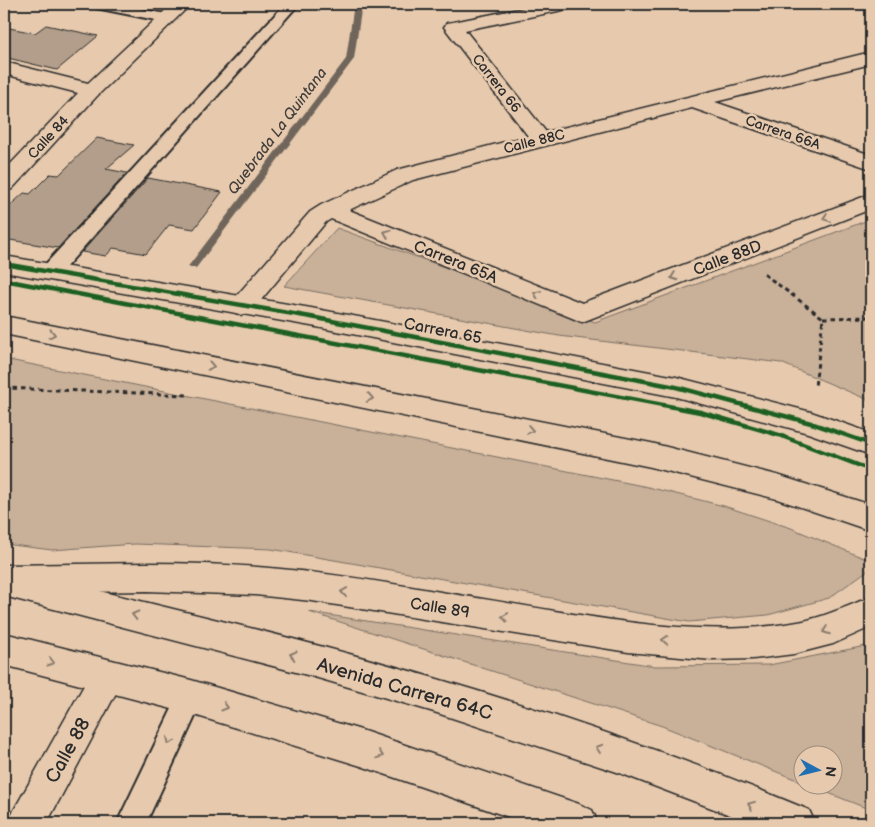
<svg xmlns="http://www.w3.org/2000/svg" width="875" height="827" viewBox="0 0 875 827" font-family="'Balsamiq Sans',sans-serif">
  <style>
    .green { fill: #c8b099; stroke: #7a6e62 }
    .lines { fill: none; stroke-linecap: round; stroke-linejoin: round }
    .stream { fill: #6f655a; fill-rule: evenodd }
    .building { fill: #b29e8a; stroke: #2b2b2b }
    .service-casing { stroke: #2b2b2b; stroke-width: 4 }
    .minor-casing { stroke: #2b2b2b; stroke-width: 3 }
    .tertiary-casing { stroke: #2b2b2b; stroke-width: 3 }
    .secondary-casing { stroke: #2b2b2b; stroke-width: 3 }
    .primary-casing { stroke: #2b2b2b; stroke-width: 3 }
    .path { stroke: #2b2b2b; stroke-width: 3; stroke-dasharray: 4.5 4; stroke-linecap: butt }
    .service { fill: #e7caae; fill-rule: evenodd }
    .minor { fill: #e7caae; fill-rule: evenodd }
    .tertiary { fill: #e7caae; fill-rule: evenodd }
    .secondary { fill: #e7caae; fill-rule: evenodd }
    .primary { fill: #e7caae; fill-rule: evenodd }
    .cycleway-casing { stroke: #e7caae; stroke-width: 8 }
    .cycleway { stroke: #1b5e20; stroke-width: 4.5 }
    .oneway { stroke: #897a6c }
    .labels { text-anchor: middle; stroke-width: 5; stroke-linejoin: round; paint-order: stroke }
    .far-street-label { font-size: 14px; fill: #2b2b2b; stroke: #e7caae }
    .far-water-label { font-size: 15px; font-style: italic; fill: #423e3b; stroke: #e7caae }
    .street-label { font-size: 16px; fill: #2b2b2b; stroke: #e7caae }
    .near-street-label { font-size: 19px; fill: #2b2b2b; stroke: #e7caae }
  </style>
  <rect width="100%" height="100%" fill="#e7caae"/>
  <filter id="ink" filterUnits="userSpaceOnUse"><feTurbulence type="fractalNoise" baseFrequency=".02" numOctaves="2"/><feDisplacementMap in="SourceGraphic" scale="10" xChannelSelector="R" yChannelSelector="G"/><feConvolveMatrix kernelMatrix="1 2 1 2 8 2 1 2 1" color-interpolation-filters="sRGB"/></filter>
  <g filter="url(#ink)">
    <path class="green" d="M871,219V401L781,363L559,336L284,286L337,228L595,322Z
      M4,359L648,487L724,506L791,528L871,561V568L829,598L768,615L689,622L271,549L135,544L52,550L4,544Z
      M309,612L655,666L769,665L871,645V810L808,785L832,784V754H802V782L662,726Z"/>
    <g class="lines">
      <path class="stream" d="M354,4H362L354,59L196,268H190L188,266L190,264L346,59Z"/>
    </g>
    <path class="building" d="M46,25L98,36L57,70L4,57V27L35,33Z
      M97,138L134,145L106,169L127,173L58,248L4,239V211L24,193L30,194L50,174L59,175Z
      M148,178L222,192L194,229L169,225L146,254L113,248L106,256L82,252Z"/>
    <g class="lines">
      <g class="service-casing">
        <path id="service" d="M89,4H115L166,14L173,18L166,22L96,8Z
          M285,4H295L297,6L57,277L50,278L43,277L41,272L43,267Z
          M191,684L200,688L204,697L146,823H117L182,688Z"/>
      </g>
      <g class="minor-casing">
        <path id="minor" d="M172,4H191L97,96L12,189L4,191V171L78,93L4,74V62L88,83Z
          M543,4H577L574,8L568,9L465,30L546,132L871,52V64L715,102L871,155V169L692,108L413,180L349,210L582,303L871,194V209L582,322L331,219L326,222L251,312L242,315L233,312L230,306L233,300L310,212L321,205L397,170L528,136L444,27L447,23L453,22Z"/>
      </g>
      <g class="tertiary-casing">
        <path id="tertiary" d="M147,563C195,563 243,565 291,570C353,576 415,588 477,598C580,614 688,640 792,623C820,619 845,607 871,597V627L833,644L794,654L753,659L712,660L628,652L312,601L255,595L147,591L4,593V565Z
          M108,660L120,664L125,676L47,823H8L14,810L96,664Z"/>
      </g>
      <g class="secondary-casing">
        <path id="secondary" d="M4,256L311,308L676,377L811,412L871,433V455L808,433L676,397L311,326L4,272Z
          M4,316L651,443L777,475L871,505V531L777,499L651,467L4,334Z"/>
      </g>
      <g class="primary-casing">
        <path id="primary" d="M4,568C148,603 292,636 434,678C561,715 687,759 809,810L815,823H751L617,772L434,712L311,676L4,596Z
          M4,633L191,680L361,730L579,804L592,810L598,823H526L361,766L191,714L4,665Z"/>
      </g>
      <path class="path" d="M764,274L823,318L815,387
        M823,318L871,317
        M4,388L187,395"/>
      <use href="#service" class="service"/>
      <use href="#minor" class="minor"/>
      <use href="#tertiary" class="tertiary"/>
      <use href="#secondary" class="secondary"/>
      <use href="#primary" class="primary"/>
      <g class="cycleway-casing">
        <path id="cycleway" d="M4,264L311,317L676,387L811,423L871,444
          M4,280L700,412L779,435L871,470"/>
      </g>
      <use href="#cycleway" class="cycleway"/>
    </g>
    <defs><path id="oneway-chevron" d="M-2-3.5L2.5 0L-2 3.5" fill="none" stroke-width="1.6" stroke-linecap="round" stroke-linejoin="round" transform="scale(1.25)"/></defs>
    <g class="oneway">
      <use href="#oneway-chevron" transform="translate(826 218) rotate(159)"/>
      <use href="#oneway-chevron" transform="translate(387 233) rotate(-158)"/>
      <use href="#oneway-chevron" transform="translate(674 277) rotate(159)"/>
      <use href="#oneway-chevron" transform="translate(537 294) rotate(-158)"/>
      <use href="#oneway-chevron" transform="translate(52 334) rotate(11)"/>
      <use href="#oneway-chevron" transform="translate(211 366) rotate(11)"/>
      <use href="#oneway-chevron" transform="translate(370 398) rotate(11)"/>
      <use href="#oneway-chevron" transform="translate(530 430) rotate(11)"/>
      <use href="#oneway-chevron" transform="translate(344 592) rotate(-171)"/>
      <use href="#oneway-chevron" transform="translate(135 615) rotate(-166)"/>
      <use href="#oneway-chevron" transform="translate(505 617) rotate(-171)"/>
      <use href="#oneway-chevron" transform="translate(826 631) rotate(160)"/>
      <use href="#oneway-chevron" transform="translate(665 640) rotate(-176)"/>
      <use href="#oneway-chevron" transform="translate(293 655) rotate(-166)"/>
      <use href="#oneway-chevron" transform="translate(51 662) rotate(14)"/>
      <use href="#oneway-chevron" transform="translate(225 707) rotate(17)"/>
      <use href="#oneway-chevron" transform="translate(170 741) rotate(115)"/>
      <use href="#oneway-chevron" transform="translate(599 748) rotate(-161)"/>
      <use href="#oneway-chevron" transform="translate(380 755) rotate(18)"/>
      <use href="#oneway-chevron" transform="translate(751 805) rotate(-158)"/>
    </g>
  </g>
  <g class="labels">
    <g class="far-street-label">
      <text transform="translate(497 83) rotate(52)" y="5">Carrera 66</text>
      <text transform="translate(783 132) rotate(19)" y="5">Carrera 66A</text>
      <text transform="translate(48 137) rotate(-47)" y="5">Calle 84</text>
      <text transform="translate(534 141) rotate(-14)" y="5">Calle 88C</text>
    </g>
    <g class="far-water-label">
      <text transform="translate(277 131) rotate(-53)" y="5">Quebrada La Quintana</text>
    </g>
    <g class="street-label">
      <text transform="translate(727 257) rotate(-21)" y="6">Calle 88D</text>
      <text transform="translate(456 261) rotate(22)" y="6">Carrera 65A</text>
      <text transform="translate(443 330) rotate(11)" y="6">Carrera 65</text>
      <text transform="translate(440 607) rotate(9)" y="6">Calle 89</text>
    </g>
    <g class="near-street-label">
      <text transform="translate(405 688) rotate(16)" y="7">Avenida Carrera 64C</text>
      <text transform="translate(67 750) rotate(-61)" y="7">Calle 88</text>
    </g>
  </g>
  <rect width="875" height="827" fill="none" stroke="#e7caae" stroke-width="20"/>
  <rect x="10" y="10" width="855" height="807" fill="none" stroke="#2b2b2b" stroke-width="2" filter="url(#ink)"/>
  <g transform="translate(818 770) rotate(97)"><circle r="24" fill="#e7caae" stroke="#9c8a7a"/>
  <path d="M0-4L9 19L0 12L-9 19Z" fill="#1f6fb2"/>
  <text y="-8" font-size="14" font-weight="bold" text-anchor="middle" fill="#2b2b2b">N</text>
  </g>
</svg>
